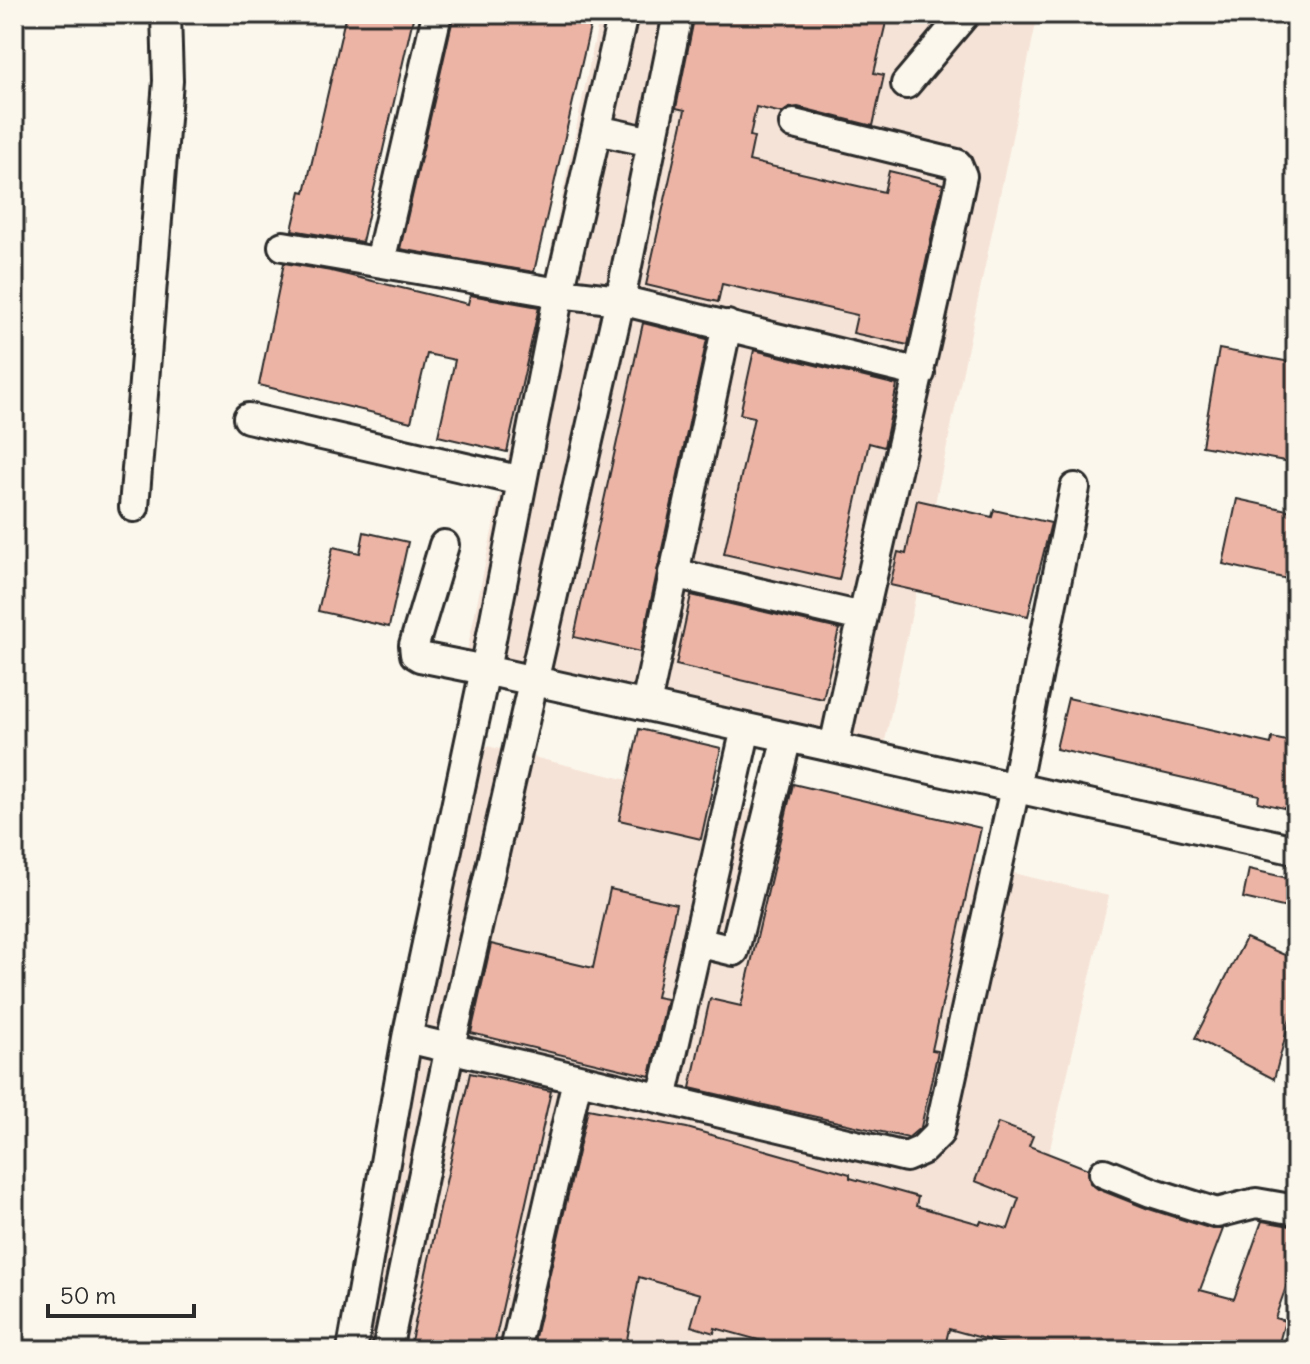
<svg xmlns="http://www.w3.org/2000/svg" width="1310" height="1364" viewBox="0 0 1310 1364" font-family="Delius,sans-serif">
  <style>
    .built { fill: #f6e3d7 }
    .building { fill: #ecb4a5; stroke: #2b2b2b; stroke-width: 2 }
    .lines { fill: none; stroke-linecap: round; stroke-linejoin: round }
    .minor-casing { stroke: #2b2b2b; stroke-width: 34 }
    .minor { stroke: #fbf7ec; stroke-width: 28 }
  </style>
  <rect width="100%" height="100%" fill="#fbf7ec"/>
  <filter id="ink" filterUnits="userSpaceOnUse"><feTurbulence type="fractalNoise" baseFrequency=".0125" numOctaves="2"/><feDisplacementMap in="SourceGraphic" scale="16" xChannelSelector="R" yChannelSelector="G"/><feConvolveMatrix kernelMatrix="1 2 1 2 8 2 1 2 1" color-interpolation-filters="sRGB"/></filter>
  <g filter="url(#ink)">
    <path class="built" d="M600,14H1038L884,746L466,656Z
      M479,744L1109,896L1003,1350H337Z"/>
    <path class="building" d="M346,14H414L362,242L292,230L301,191L305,192Z
      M454,14H593L534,272L400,249Z
      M695,14H888L874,73L884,75L873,126L798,107L789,108L782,113L756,107L750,136L754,137L749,161L884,192L889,171L943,184L908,345L853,333L857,315L722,284L718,302L646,285L685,110L676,108Z
      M284,263L331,271L468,304L470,295L539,307L507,452L438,436L455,360L427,354L411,422L259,385Z
      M643,323L707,339L640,652L574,637Z
      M1219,349L1296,363V463L1202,446Z
      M754,350L897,385L884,447L869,443L839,580L724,554L754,417L740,414Z
      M1237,499L1296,512V581L1223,564Z
      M917,500L992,517L994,510L1051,523L1028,616L890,585L898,552L906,554Z
      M364,532L408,542L389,627L318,611L333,547L360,553Z
      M691,595L839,629L823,699L676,665Z
      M1068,698L1271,744L1272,738L1296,743V811L1258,802L1259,795L1056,749Z
      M639,729L721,748L701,839L619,820Z
      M793,784L981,828L932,1050L938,1051L921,1127L908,1138L690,1088L710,999L741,1006Z
      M1249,869L1296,880V910L1243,898Z
      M610,889L676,904L656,997L667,999L650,1076L471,1033L491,944L593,968Z
      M1246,938L1296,960V997L1274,1079L1195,1038Z
      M470,1073L551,1091L493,1350H409Z
      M588,1109L687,1128L850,1174V1178L918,1197L916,1206L980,1224L981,1221L1008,1229L1019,1198L975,1181L998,1123L1033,1136L1029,1146L1088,1169L1090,1183L1098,1189L1146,1208L1212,1229H1223L1200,1290L1234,1299L1262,1221L1296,1227V1259L1275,1318L1285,1321L1277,1350H1026L949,1329L944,1350H795L715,1328L714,1333L691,1326L700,1294L639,1277L625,1350H532Z"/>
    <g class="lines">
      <g class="minor-casing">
        <path id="minor" d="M906,84L965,14
          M794,124L957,164L962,176C922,367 875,556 834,747
          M597,130L652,142
          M283,246L559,293L620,300L920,373
          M380,262L437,14
          M248,418L522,481
          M134,507L168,81L166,14
          M444,545L414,645L415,654L420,657L485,670L1296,850
          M673,573L862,617
          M646,705L727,325
          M697,942L734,951L787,737
          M407,1038L906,1157L922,1150L939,1133L1015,788L1075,488
          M662,1099L746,728
          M1104,1173L1151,1192L1217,1213L1256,1203L1296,1210
          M352,1350L407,1038L485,670L559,293L623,14
          M387,1350L450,1047L620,300L678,14
          M515,1350L577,1080"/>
      </g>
      <use href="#minor" class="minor"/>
    </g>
  </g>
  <rect width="1310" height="1364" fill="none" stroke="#fbf7ec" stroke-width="48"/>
  <rect x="24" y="24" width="1262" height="1316" fill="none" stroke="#2b2b2b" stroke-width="3" filter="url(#ink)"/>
  <path d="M48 1304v12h146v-12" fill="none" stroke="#2b2b2b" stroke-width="4"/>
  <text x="60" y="1304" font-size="24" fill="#2b2b2b" stroke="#fbf7ec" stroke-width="6" paint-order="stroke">50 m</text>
</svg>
